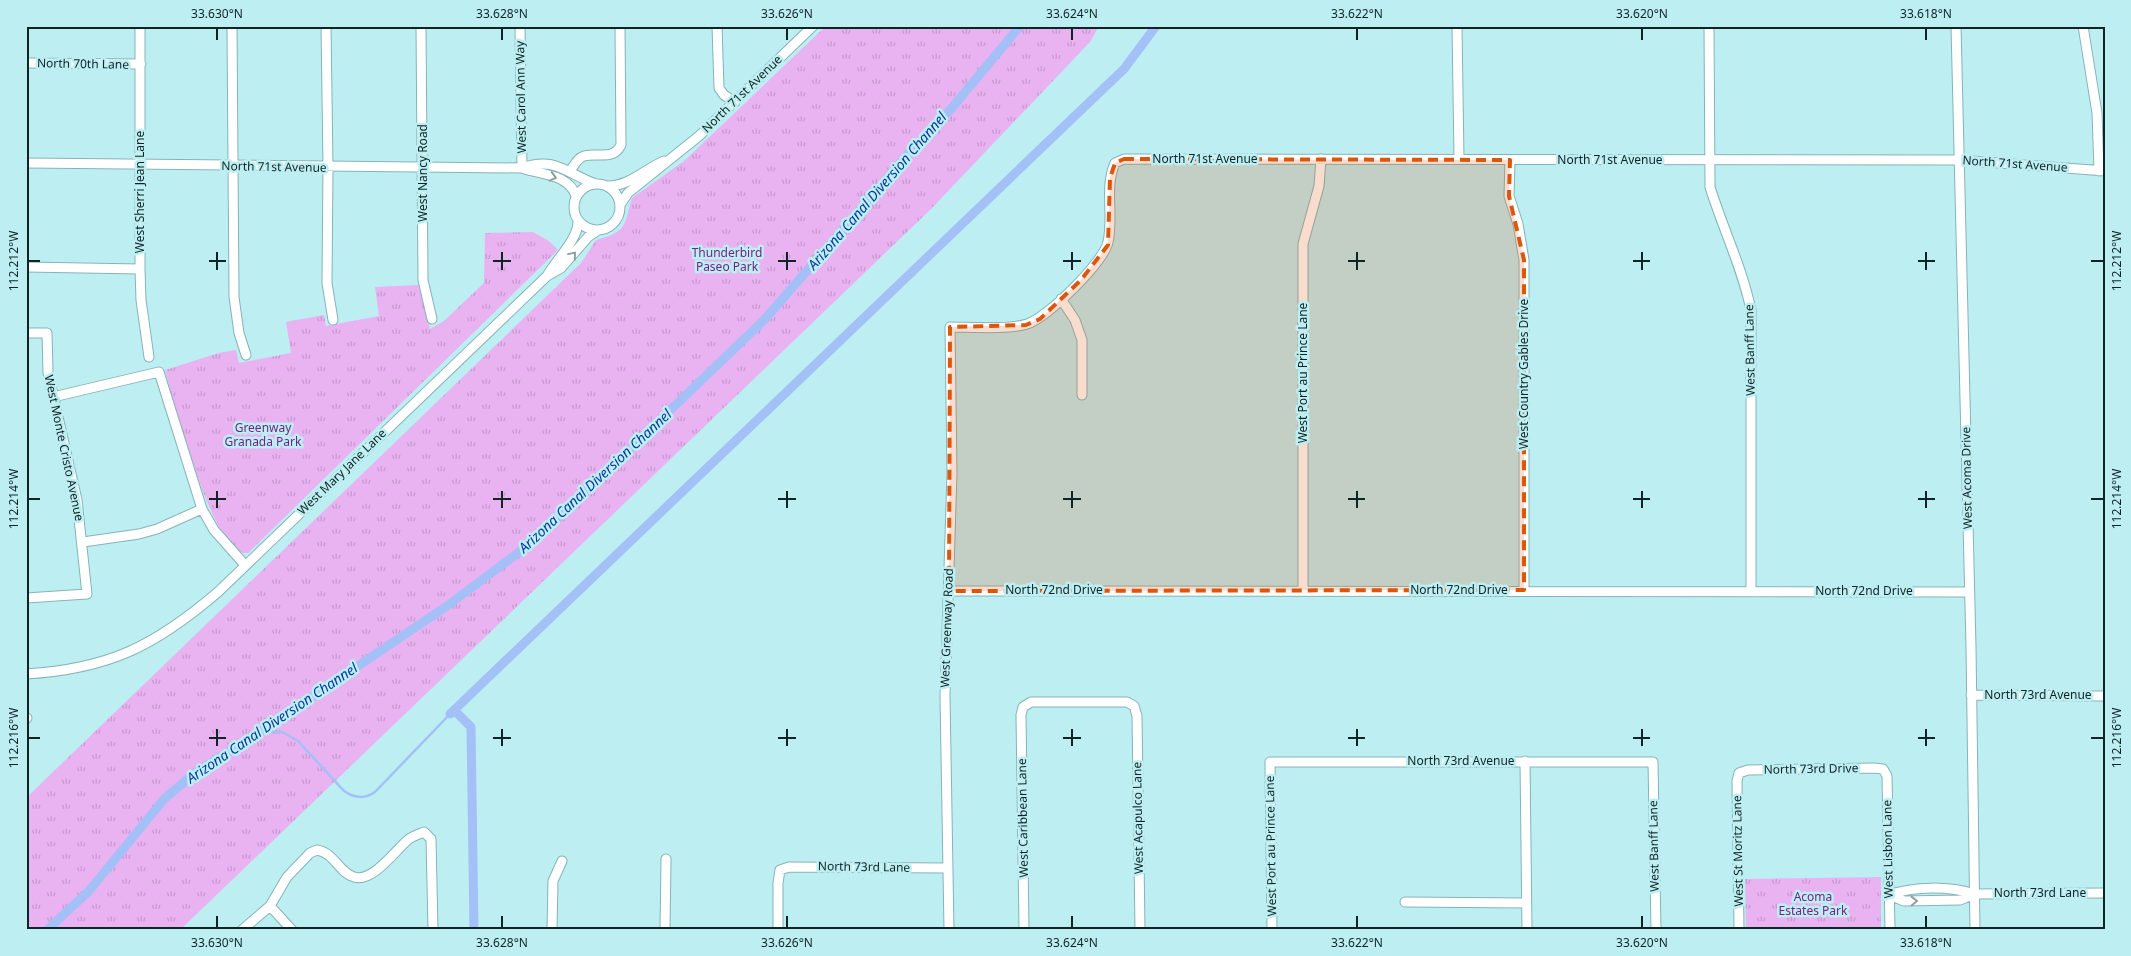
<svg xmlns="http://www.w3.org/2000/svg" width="2131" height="956" viewBox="0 0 2131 956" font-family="'Noto Sans',sans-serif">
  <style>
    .park { fill: url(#park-tufts) }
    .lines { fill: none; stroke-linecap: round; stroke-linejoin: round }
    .stream { stroke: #a3c1f6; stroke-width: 2.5 }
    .canal { stroke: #a3c1f6; stroke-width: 9 }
    .minor-casing { stroke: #85b4b8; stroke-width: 11 }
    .minor { stroke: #fff; stroke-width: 9 }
    .oneway { stroke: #939c9d }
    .marked { fill: #dd560d; fill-opacity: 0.2; stroke: #dd560d; stroke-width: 4; stroke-dasharray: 10 6; stroke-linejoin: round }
    .ticks { fill: none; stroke: #102425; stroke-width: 2 }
    .labels { text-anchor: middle; stroke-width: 5; stroke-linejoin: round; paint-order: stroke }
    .street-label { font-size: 12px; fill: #102425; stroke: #bdeef2 }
    .park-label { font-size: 12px; fill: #762183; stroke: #bdeef2 }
    .water-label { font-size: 14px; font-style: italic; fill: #083a9d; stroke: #bdeef2 }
    .neatline { fill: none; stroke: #102425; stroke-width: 2 }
    .ticks-label { font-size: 12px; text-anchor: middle; fill: #102425 }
  </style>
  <defs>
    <pattern id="park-tufts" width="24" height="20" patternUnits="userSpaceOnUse" patternTransform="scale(1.25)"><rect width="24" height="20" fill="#e9b2f1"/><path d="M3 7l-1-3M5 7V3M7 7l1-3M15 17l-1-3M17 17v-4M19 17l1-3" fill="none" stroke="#c799ce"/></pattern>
  </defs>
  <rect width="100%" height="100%" fill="#bdeef2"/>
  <path class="park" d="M826,26H1099L1090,42L931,209L180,930H26V798L581,263L596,240C626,232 624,227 632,198L684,161Z
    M533,232L549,241L558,250L248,553C246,553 242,553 240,552C213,543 179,419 170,389L165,370L219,353L236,350L239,363L291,353L286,322L324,315L326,326L379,316L375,287L419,285L430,329L444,321L484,283L485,233Z
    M1881,877V928L1746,930L1745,879Z"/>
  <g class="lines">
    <path class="stream" d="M260,732H282L298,741L344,791C354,798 365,799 375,792L450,714"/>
    <path class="canal" d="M454,710L471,727L474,930
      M450,714L1124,69L1156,26
      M47,930L89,891L164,799L196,772L260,732L447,606L534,541L765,319L910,152L951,109L1020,26"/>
    <g class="minor-casing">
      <path id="minor" d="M140,26V269L141,300L149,357
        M232,26L234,297L239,333L246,355
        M326,26L328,167L327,283L333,320
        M421,26L423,280L432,319
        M520,26L522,168
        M717,26L719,88L724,95L735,102
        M1457,26L1459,159
        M1709,26L1710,187C1723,229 1742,267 1751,310V591
        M1956,26L1971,647L1975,930
        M2083,26L2097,113L2099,171
        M26,63L141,64
        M1510,160L1509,196L1518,224L1524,260V590
        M26,163L522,168C541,175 569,174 576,196
        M522,168C557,156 566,174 596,184
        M570,171C574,166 577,158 584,156C598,152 613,161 621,145L620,26
        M574 207a23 23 0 1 1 46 0a23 23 0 1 1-46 0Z
        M607,186C628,187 645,169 664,161
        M620,205L628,193L699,136L813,26
        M26,267L140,269
        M547,276C556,260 578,239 578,222
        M1061,299L1075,320L1082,340V395
        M26,333H47L48,373L77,500L87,594L26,598
        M53,397L159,372L202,509L214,530L245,565
        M83,542L139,534L157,529L202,509
        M1303,590V244L1319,186L1321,159
        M949,591L1969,592
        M26,674C109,669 155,646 218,592L547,276L561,268L588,237L597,231
        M1971,695L2105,696
        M26,719L27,718
        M1525,761L1527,930
        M1889,895C1914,886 1949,886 1975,894L2105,893
        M1889,895L1904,901L1960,900L1975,894
        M1405,902L1526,903
        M270,906L292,930
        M242,930L270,906L287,877L310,853L317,850C335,853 339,873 354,877C373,883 395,850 409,839C413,836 419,834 424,832L431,839L433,930
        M552,930L553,881L562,861
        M665,930L666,859
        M778,930V883L780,870L789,867L948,868
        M949,930L945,696L952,473L950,327C972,327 1007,330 1027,324C1046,319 1104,262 1108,242C1114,215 1104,188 1115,163L1124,159L1959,160L2105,171
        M1024,930L1021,715L1023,707L1031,702H1127L1134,706L1137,716L1140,930
        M1272,930L1270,762H1653L1656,930
        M1739,930L1737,781L1739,773L1748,770L1874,768L1883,769L1887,776L1890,930"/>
    </g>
    <use href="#minor" class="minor"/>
  </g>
  <defs><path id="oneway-chevron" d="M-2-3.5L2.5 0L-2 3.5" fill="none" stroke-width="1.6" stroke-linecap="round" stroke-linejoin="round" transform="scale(1.25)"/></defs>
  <g class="oneway">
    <use href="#oneway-chevron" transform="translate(553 177) rotate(15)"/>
    <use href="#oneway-chevron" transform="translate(573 255) rotate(-50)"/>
    <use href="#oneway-chevron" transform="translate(1914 901) rotate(-1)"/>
  </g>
  <path class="marked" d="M1124,159L1510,160L1509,196L1524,260V590L949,591L950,327L1026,325L1040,319L1081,280L1108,245L1110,178L1115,163Z"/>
  <path class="ticks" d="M217,28V40M502,28V40M787,28V40M1072,28V40M1357,28V40M1642,28V40M1926,28V40M217,252V270M502,252V270M787,252V270M1072,252V270M1357,252V270M1642,252V270M1926,252V270M28,261H40M209,261H226M493,261H511M778,261H796M1063,261H1081M1348,261H1365M1633,261H1650M1918,261H1935M2091,261H2104M217,491V508M502,491V508M787,491V508M1072,491V508M1357,491V508M1642,491V508M1926,491V508M28,499H40M209,499H226M493,499H511M778,499H796M1063,499H1081M1348,499H1365M1633,499H1650M1918,499H1935M2091,499H2104M217,729V746M502,729V746M787,729V746M1072,729V746M1357,729V746M1642,729V746M1926,729V746M28,738H40M209,738H226M493,738H511M778,738H796M1063,738H1081M1348,738H1365M1633,738H1650M1918,738H1935M2091,738H2104M217,916V928M502,916V928M787,916V928M1072,916V928M1357,916V928M1642,916V928M1926,916V928"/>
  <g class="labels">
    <g class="street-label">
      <text transform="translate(83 64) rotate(1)" y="4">North 70th Lane</text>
      <text transform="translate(742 94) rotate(-44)" y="4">North 71st Avenue</text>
      <text transform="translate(521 97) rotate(-91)" y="4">West Carol Ann Way</text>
      <text x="1205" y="163">North 71st Avenue</text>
      <text x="1610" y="164">North 71st Avenue</text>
      <text transform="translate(2015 164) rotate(4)" y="4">North 71st Avenue</text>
      <text transform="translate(274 167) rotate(1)" y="4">North 71st Avenue</text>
      <text transform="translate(423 173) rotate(-90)" y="4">West Nancy Road</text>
      <text transform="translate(140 192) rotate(-90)" y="4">West Sherri Jean Lane</text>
      <text transform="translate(1750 350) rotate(-91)" y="4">West Banff Lane</text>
      <text transform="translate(1303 373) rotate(-90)" y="4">West Port au Prince Lane</text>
      <text transform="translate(1524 374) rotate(-90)" y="4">West Country Gables Drive</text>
      <text transform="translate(64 448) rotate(78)" y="4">West Monte Cristo Avenue</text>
      <text transform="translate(342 472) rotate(-44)" y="4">West Mary Jane Lane</text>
      <text transform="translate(1967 478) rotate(-91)" y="4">West Acoma Drive</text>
      <text x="1054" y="594">North 72nd Drive</text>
      <text x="1459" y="594">North 72nd Drive</text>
      <text x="1864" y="595">North 72nd Drive</text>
      <text transform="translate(947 628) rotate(-88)" y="4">West Greenway Road</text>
      <text x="2038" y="699">North 73rd Avenue</text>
      <text x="1461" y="765">North 73rd Avenue</text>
      <text transform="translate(1811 769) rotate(-1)" y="4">North 73rd Drive</text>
      <text transform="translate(1023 818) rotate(-91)" y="4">West Caribbean Lane</text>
      <text transform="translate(1138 818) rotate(-91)" y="4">West Acapulco Lane</text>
      <text transform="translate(1271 846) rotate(-91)" y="4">West Port au Prince Lane</text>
      <text transform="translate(1654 846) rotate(-91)" y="4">West Banff Lane</text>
      <text transform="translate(1888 849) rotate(-91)" y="4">West Lisbon Lane</text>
      <text transform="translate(1738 851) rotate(-91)" y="4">West St Moritz Lane</text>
      <text transform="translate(864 867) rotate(1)" y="4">North 73rd Lane</text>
      <text x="2040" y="897">North 73rd Lane</text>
    </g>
    <g class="park-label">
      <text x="727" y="257">Thunderbird<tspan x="727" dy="14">Paseo Park</tspan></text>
      <text x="263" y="432">Greenway<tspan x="263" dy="14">Granada Park</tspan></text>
      <text x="1813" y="901">Acoma<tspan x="1813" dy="14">Estates Park</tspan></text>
    </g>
    <g class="water-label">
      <text transform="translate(877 191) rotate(-49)" y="5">Arizona Canal Diversion Channel</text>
      <text transform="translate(595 481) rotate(-43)" y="5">Arizona Canal Diversion Channel</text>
      <text transform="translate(272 723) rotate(-34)" y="5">Arizona Canal Diversion Channel</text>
    </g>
  </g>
  <rect width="2131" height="956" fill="none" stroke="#bdeef2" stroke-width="55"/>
  <rect x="28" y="28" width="2076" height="900" class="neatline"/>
  <g class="ticks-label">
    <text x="217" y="18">33.630°N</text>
    <text x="502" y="18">33.628°N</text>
    <text x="787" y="18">33.626°N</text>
    <text x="1072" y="18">33.624°N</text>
    <text x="1357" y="18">33.622°N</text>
    <text x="1642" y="18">33.620°N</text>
    <text x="1926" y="18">33.618°N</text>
    <text transform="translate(2117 261) rotate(-90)" y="4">112.212°W</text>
    <text transform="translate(14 261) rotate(-90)" y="4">112.212°W</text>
    <text transform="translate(2117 499) rotate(-90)" y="4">112.214°W</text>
    <text transform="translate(14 499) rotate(-90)" y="4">112.214°W</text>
    <text transform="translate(2117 738) rotate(-90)" y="4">112.216°W</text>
    <text transform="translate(14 738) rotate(-90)" y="4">112.216°W</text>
    <text x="217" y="947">33.630°N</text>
    <text x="502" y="947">33.628°N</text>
    <text x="787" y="947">33.626°N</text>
    <text x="1072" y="947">33.624°N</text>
    <text x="1357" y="947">33.622°N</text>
    <text x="1642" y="947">33.620°N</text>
    <text x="1926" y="947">33.618°N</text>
  </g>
</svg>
